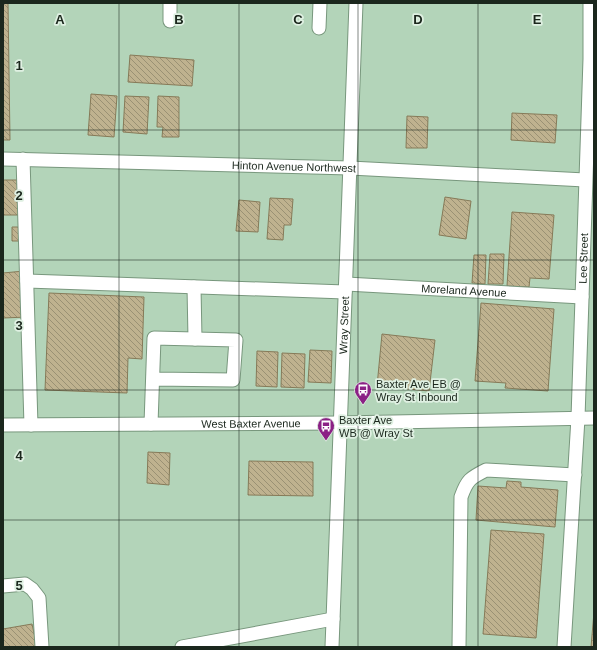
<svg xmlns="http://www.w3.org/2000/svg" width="597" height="650" viewBox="0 0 597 650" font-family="Helvetica,sans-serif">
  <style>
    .building { fill: url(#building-back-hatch); stroke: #867a58 }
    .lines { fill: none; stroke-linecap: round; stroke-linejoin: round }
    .minor-casing { stroke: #78977d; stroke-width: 15 }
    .minor { stroke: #fff; stroke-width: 13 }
    .grid { fill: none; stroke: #1b271d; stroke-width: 1; stroke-opacity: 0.55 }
    .labels { text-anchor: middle; stroke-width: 3.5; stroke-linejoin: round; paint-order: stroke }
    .street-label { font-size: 11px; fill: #1b271d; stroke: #dff0e2 }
    .poi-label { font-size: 11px; fill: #1b271d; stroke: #dff0e2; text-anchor: start }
    .grid-label { font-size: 13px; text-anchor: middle; font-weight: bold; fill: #1b271d; stroke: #dff0e2; stroke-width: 3.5; stroke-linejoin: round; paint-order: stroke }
  </style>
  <defs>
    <pattern id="building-back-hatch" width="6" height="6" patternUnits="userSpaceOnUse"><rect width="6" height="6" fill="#bfb28f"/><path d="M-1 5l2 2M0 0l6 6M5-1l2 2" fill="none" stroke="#9a9174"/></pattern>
  </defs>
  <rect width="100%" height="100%" fill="#b3d4b9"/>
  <path class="building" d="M3,3H8L10,140H3Z
    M130,55L194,60L192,86L128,82Z
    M91,94L117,96L114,137L88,135Z
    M125,96L149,97L147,134L123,132Z
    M158,96L179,97V137H162L163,127H157Z
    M512,113L557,115L555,143L511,140Z
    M407,116L428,117L427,148H406Z
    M3,180H20L19,215H3Z
    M445,197L471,201L466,239L439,235Z
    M270,198L293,199L291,225H284L283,240L267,239Z
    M239,200L260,202L258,232L236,231Z
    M512,212L554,215L549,279L530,278L529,287L507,286Z
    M12,227H22V241H12Z
    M490,254H504L503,284H488Z
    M474,255H486L485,284L472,283Z
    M24,271L27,317L3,318V273Z
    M49,293L144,297L142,359L128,358L127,393L45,390Z
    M481,303L554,309L548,391L505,388L506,383L475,381Z
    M382,334L435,340L429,391L377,386Z
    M310,350L332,351L331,383L308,382Z
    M257,351L278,352L277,387L256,386Z
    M282,353L305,354L304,388L281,387Z
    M148,452L170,453L169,485L147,483Z
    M249,461L313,462V496L248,495Z
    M507,481L521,482V487L558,490L555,527L476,520L478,486L506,488Z
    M491,530L544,534L536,638L483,634Z
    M594,612V647H591Z
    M32,624L37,647H3V629Z"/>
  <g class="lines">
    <g class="minor-casing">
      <g id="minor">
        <path d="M170,3V21"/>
        <path d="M319,28L320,3"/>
        <path id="s1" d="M3,159L350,168L585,180"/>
        <path d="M23,159L31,425"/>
        <path d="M27,281L345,292"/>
        <path id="s2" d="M346,284L582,297"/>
        <path d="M194,287L195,339"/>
        <path d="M151,424L154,338L236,340L233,380L153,379"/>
        <path id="s3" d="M3,425L340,423L594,418"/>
        <path d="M3,586L25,584L32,589L39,598L42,647"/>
        <path d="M182,647L333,619"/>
        <path id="s4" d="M332,647L356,3"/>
        <path d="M459,647L461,497C467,480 470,478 486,470L575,475"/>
        <path id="s5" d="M564,647L578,418L590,59V3"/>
      </g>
    </g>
    <use href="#minor" class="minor"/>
  </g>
  <path class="grid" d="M119,3V647M239,3V647M358,3V647M478,3V647M3,130H594M3,260H594M3,390H594M3,520H594"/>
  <defs>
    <g id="bus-pin" transform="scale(0.9)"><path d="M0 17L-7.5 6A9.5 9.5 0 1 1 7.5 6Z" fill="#8b2085" stroke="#dff0e2"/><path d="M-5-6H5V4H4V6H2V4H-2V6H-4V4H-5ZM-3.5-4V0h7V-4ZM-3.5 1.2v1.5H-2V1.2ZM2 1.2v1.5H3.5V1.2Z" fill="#fff"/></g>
  </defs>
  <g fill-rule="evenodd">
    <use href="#bus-pin" x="363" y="390"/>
    <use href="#bus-pin" x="326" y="426"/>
  </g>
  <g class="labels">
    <g class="street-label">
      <text dy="4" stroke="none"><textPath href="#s1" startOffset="291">Hinton Avenue Northwest</textPath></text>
      <text dy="4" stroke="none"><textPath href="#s5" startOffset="389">Lee Street</textPath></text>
      <text dy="4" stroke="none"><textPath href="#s2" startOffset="118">Moreland Avenue</textPath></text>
      <text dy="4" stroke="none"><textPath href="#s4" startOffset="322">Wray Street</textPath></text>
      <text dy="4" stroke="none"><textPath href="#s3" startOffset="248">West Baxter Avenue</textPath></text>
    </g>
    <g class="poi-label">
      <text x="376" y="388">Baxter Ave EB @<tspan x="376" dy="13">Wray St Inbound</tspan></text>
      <text x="339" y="424">Baxter Ave<tspan x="339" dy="13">WB @ Wray St</tspan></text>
    </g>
  </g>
  <g class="grid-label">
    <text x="60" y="24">A</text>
    <text x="179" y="24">B</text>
    <text x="298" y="24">C</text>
    <text x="418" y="24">D</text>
    <text x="537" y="24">E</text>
    <text x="19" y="70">1</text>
    <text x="19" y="200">2</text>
    <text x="19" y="330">3</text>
    <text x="19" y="460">4</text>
    <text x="19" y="590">5</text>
  </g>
  <rect width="597" height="650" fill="none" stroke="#1b271d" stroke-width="8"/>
</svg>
